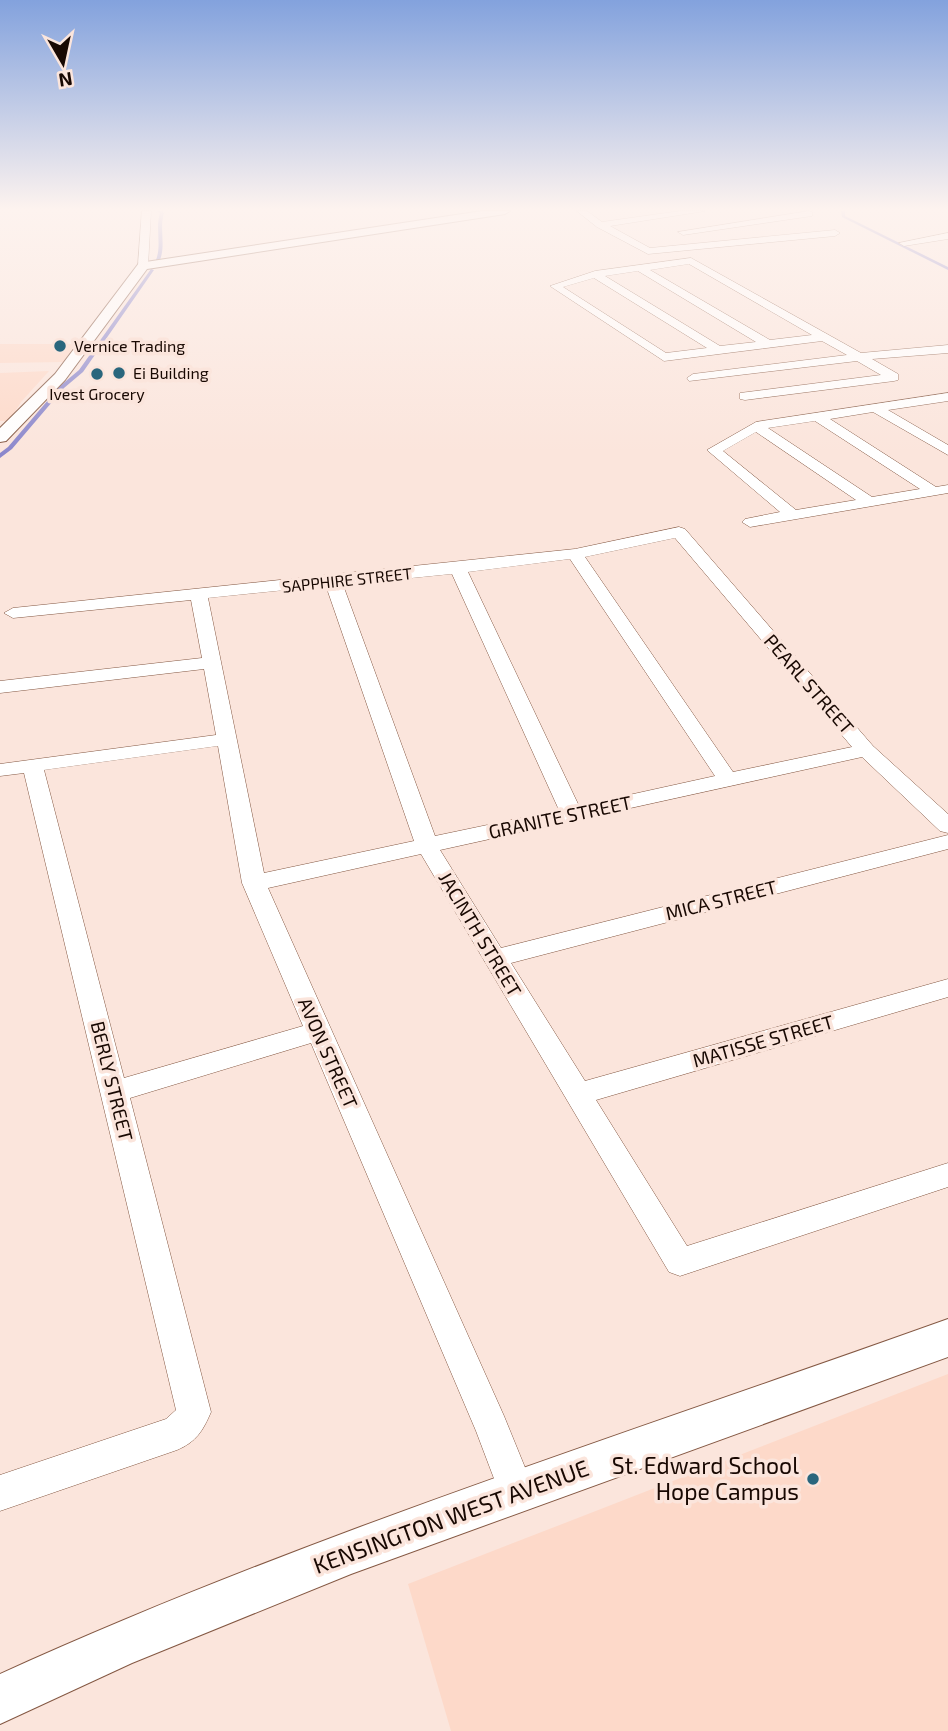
<svg xmlns="http://www.w3.org/2000/svg" width="948" height="1731" viewBox="0 0 948 1731" font-family="'Exo 2',sans-serif">
  <style>
    .built { fill: #fdd9c9 }
    .lines { fill: none; stroke-linecap: round; stroke-linejoin: round }
    .stream { fill: #8b87cc; fill-rule: evenodd }
    .minor-casing { stroke: #845843; stroke-width: 1 }
    .tertiary-casing { stroke: #845843; stroke-width: 2 }
    .minor { fill: #fff; fill-rule: evenodd }
    .tertiary { fill: #fff; fill-rule: evenodd }
    .poi-dot { fill: #29667d; stroke: #fbe5dc; stroke-width: 2.5 }
    .labels { text-anchor: middle; stroke-width: 7; stroke-linejoin: round; paint-order: stroke }
    .far-poi-label { font-size: 16px; fill: #180802; stroke: #fbe5dc; text-anchor: start }
    .far-street-label { font-size: 16px; fill: #180802; stroke: #fbe5dc }
    .street-label { font-size: 19px; fill: #180802; stroke: #fbe5dc }
    .near-poi-label { font-size: 23px; fill: #180802; stroke: #fbe5dc; text-anchor: end }
    .near-street-label { font-size: 23px; fill: #180802; stroke: #fbe5dc }
  </style>
  <rect width="100%" height="100%" fill="#fbe5dc"/>
  <path class="built" d="M0,344H75L64,362L0,363Z
    M49,371L21,402L9,421H0V373Z
    M948,1374V1731H451L408,1584Z"/>
  <g class="lines">
    <path class="stream" d="M157,211H162L164,213C159,229 166,244 160,260L158,261L156,260C162,244 155,229 160,213Z
      M841,211H845V216L948,267V270L842,217Z
      M151,269L154,270L83,372L64,388L12,449L0,458V453L8,447L60,386L79,370Z"/>
    <g class="minor-casing">
      <path id="minor" d="M142,211H151L148,266L143,269L138,266Z
        M577,211H587L602,222L680,211H705L610,226L650,248L835,230L840,233L835,236L648,254L597,227Z
        M809,211L812,212V216L683,235L678,232Z
        M948,233V239L904,246L899,243Z
        M691,258L861,353L948,345V353L872,359L898,374V380L894,381L745,400L740,399V393L881,375L857,361L689,381L687,378L693,374L847,355L822,341L664,361L550,286L595,271ZM689,264L812,335L770,340L650,270ZM638,271L756,342L720,346L605,276ZM594,278L707,348L666,353L563,287Z
        M948,393V401L888,410L948,445V455L873,412L830,419L936,487L948,485V493L750,527L742,522L745,519L780,512L707,450L756,422ZM815,421L920,489L872,497L768,428ZM756,432L856,500L796,510L723,451Z
        M679,527L685,529L873,746L948,814V833L940,831L862,757L440,850L501,948L948,835V849L511,963L585,1081L948,979V997L596,1100L687,1246L948,1163V1187L680,1276L669,1272L421,854L268,888L504,1416L535,1492L530,1505L517,1510L504,1505L476,1431L311,1043L130,1098L211,1412C203,1431 196,1442 177,1450L0,1511V1475L166,1419L176,1410L24,773L0,776V764L216,735L204,669L0,693V681L202,658L191,600L13,618L4,613L13,608L575,549ZM675,538L852,747L733,772L585,557ZM570,559L715,776L579,806L468,572ZM452,574L559,810L435,836L343,585ZM326,586L414,841L264,873L208,598ZM218,746L242,883L303,1026L124,1078L44,770Z"/>
    </g>
    <g class="tertiary-casing">
      <path id="tertiary" d="M482,211H510L505,214L147,269L65,380L6,441L0,442V428L55,374L139,263Z
        M948,1319V1357L351,1574L132,1663L0,1724V1674C308,1534 630,1433 948,1319Z"/>
    </g>
    <use href="#minor" class="minor"/>
    <use href="#tertiary" class="tertiary"/>
  </g>
  <linearGradient id="sky" x2="0" y2="1"><stop stop-color="#83a2dd"/><stop offset="0.46" stop-color="#fdf3ef"/><stop offset="1" stop-color="#fdf3ef" stop-opacity="0"/></linearGradient>
  <rect width="948" height="454" fill="url(#sky)"/>
  <g class="poi-dot">
    <circle cx="60" cy="346" r="7"/>
    <circle cx="119" cy="373" r="7"/>
    <circle cx="97" cy="374" r="7"/>
    <circle cx="813" cy="1479" r="7"/>
  </g>
  <g class="labels">
    <g class="far-poi-label">
      <text x="74" y="352">Vernice Trading</text>
      <text x="133" y="379">Ei Building</text>
      <text x="97" y="400" text-anchor="middle">Ivest Grocery</text>
    </g>
    <g class="far-street-label">
      <text transform="translate(347 580) rotate(-6)" y="6">SAPPHIRE STREET</text>
    </g>
    <g class="street-label">
      <text transform="translate(809 684) rotate(49)" y="7">PEARL STREET</text>
      <text transform="translate(560 817) rotate(-12)" y="7">GRANITE STREET</text>
      <text transform="translate(721 900) rotate(-14)" y="7">MICA STREET</text>
      <text transform="translate(480 934) rotate(59)" y="7">JACINTH STREET</text>
      <text transform="translate(763 1041) rotate(-16)" y="7">MATISSE STREET</text>
      <text transform="translate(328 1053) rotate(66)" y="7">AVON STREET</text>
      <text transform="translate(112 1081) rotate(76)" y="7">BERLY STREET</text>
    </g>
    <g class="near-poi-label">
      <text x="799" y="1474">St. Edward School<tspan x="799" dy="26">Hope Campus</tspan></text>
    </g>
    <g class="near-street-label">
      <text transform="translate(451 1517) rotate(-20)" y="8">KENSINGTON WEST AVENUE</text>
    </g>
  </g>
  <g transform="translate(63 63) rotate(171)" stroke="#fbe5dc" stroke-width="5" paint-order="stroke">
  <path d="M0-5L12 26L0 18L-12 26Z" fill="#180802"/>
  <text y="-10" font-size="19" font-weight="bold" text-anchor="middle" fill="#180802">N</text>
  </g>
</svg>
